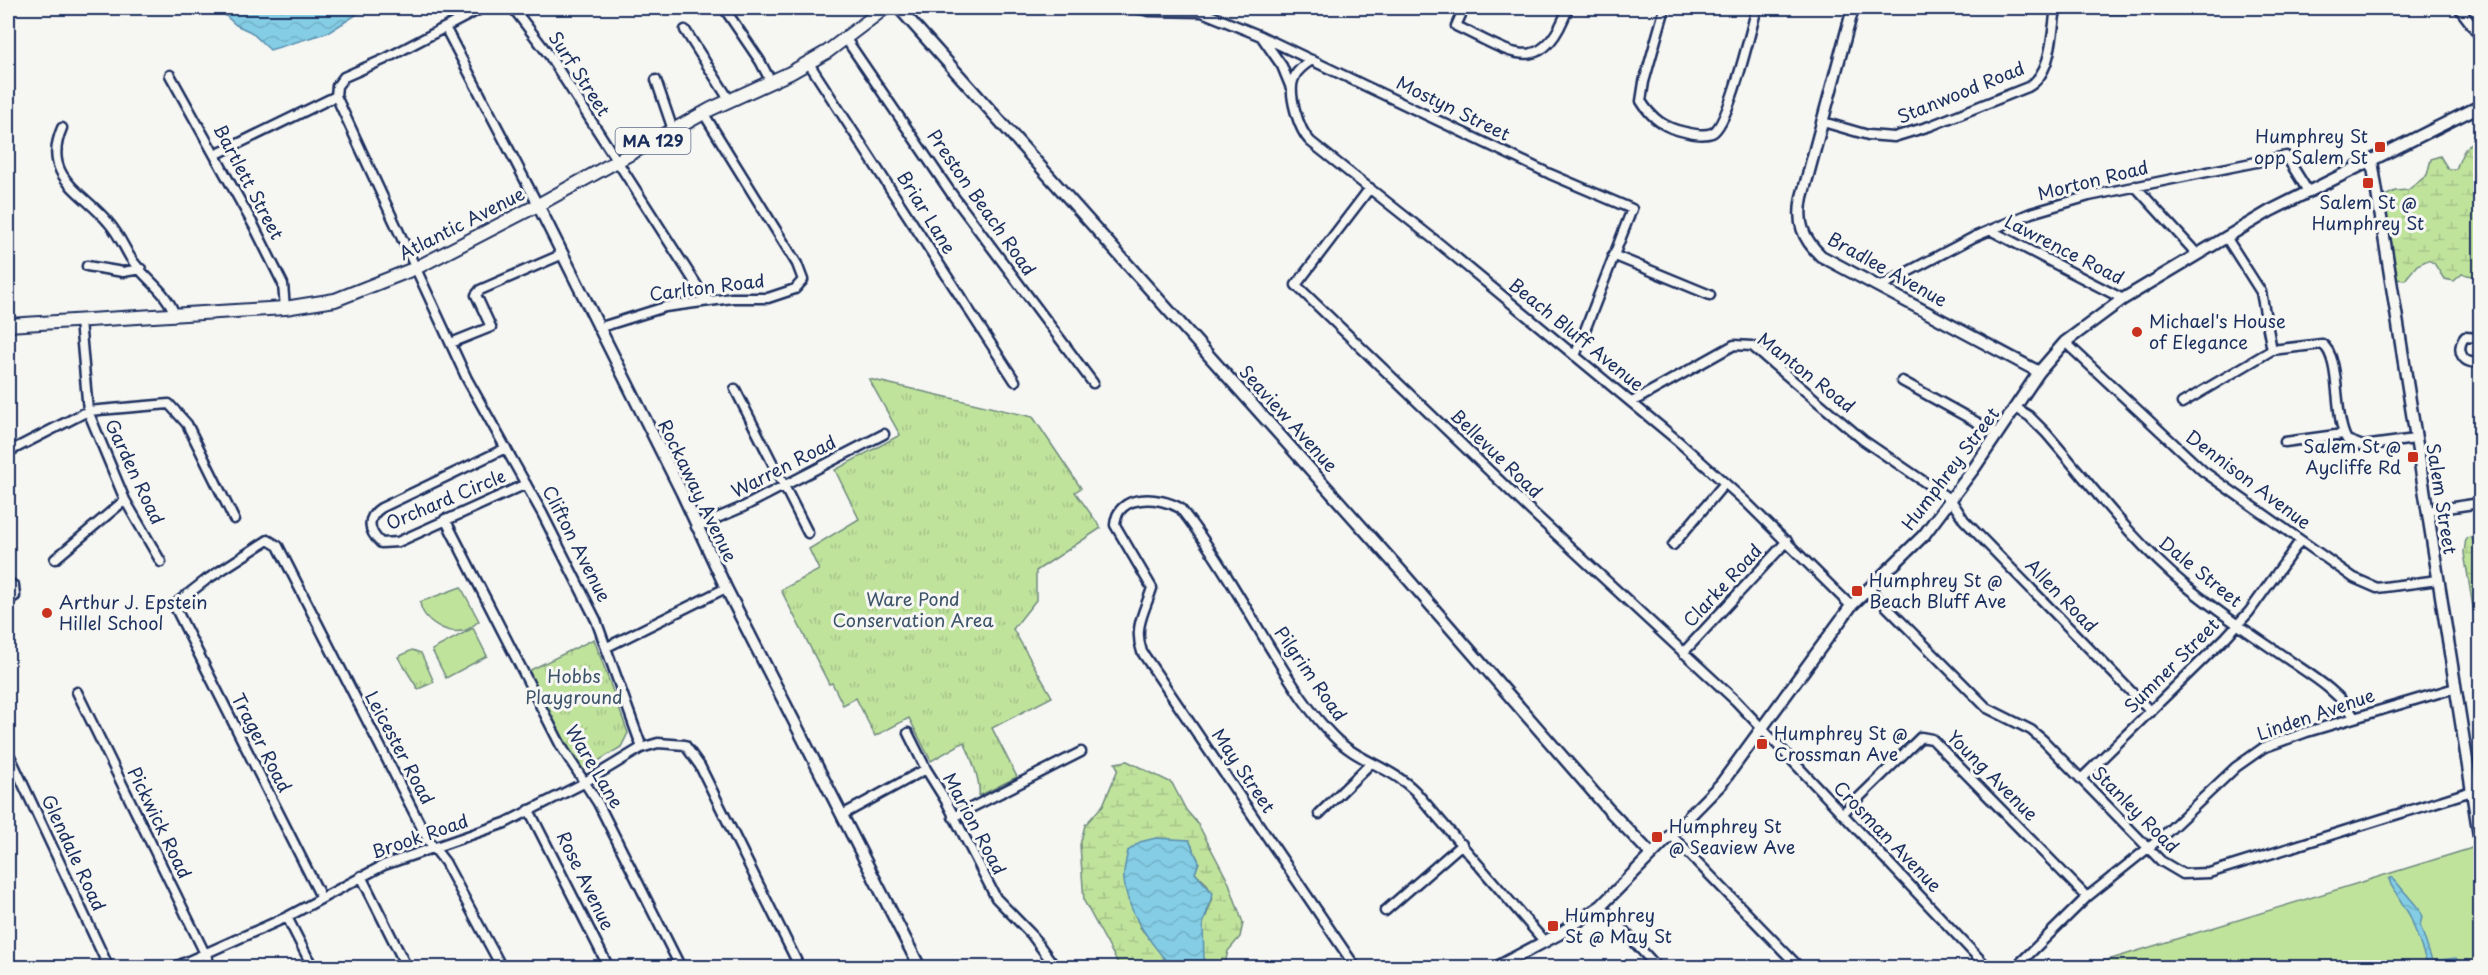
<svg xmlns="http://www.w3.org/2000/svg" width="2488" height="975" viewBox="0 0 2488 975" font-family="'Playpen Sans',sans-serif">
  <style>
    .green { fill: #c0e39c; stroke: #6e897d; stroke-width: 1.5 }
    .wetland { fill: url(#wetland-marsh); stroke: #6e897d; stroke-width: 1.5 }
    .park { fill: url(#park-tufts); stroke: #6e897d; stroke-width: 1.5 }
    .water { fill: url(#water-waves); stroke: #5a8eae; stroke-width: 1.5 }
    .lines { fill: none; stroke-linecap: round; stroke-linejoin: round }
    .minor-casing { stroke: #1b2f5e; stroke-width: 13 }
    .tertiary-casing { stroke: #1b2f5e; stroke-width: 15 }
    .secondary-casing { stroke: #1b2f5e; stroke-width: 15 }
    .primary-casing { stroke: #1b2f5e; stroke-width: 16 }
    .minor { stroke: #f6f6f2; stroke-width: 8 }
    .tertiary { stroke: #f6f6f2; stroke-width: 10 }
    .secondary { stroke: #f6f6f2; stroke-width: 10 }
    .primary { stroke: #f6f6f2; stroke-width: 12 }
    .poi-dot { fill: #c8321e; stroke: #f6f6f2; stroke-width: 2 }
    .labels { text-anchor: middle; stroke-width: 6; stroke-linejoin: round; paint-order: stroke }
    .shield { fill: #f6f6f2; stroke: #5d6b8a; stroke-width: 1.5 }
    .shield-label { font-size: 16px; font-weight: bold; fill: #1b2f5e }
    .street-label { font-size: 18px; fill: #1b2f5e; stroke: #f6f6f2 }
    .poi-label { font-size: 18px; fill: #1b2f5e; stroke: #f6f6f2; text-anchor: start }
    .park-label { font-size: 18px; fill: #3c536a; stroke: #f6f6f2 }
  </style>
  <defs>
    <pattern id="wetland-marsh" width="20" height="14" patternUnits="userSpaceOnUse" patternTransform="scale(1.5)"><rect width="20" height="14" fill="#c0e39c"/><path d="M1 5h8M5 5V1M11 12h8M15 12V8" fill="none" stroke="#a4c389"/></pattern>
    <pattern id="park-tufts" width="24" height="20" patternUnits="userSpaceOnUse" patternTransform="scale(1.5)"><rect width="24" height="20" fill="#c0e39c"/><path d="M3 7l-1-3M5 7V3M7 7l1-3M15 17l-1-3M17 17v-4M19 17l1-3" fill="none" stroke="#a4c389"/></pattern>
    <pattern id="water-waves" width="16" height="10" patternUnits="userSpaceOnUse" patternTransform="scale(1.5)"><rect width="16" height="10" fill="#84cde4"/><path d="M0 5q4-4 8 0t8 0" fill="none" stroke="#71b0c6"/></pattern>
  </defs>
  <rect width="100%" height="100%" fill="#f6f6f2"/>
  <filter id="ink" filterUnits="userSpaceOnUse"><feTurbulence type="fractalNoise" baseFrequency=".0167" numOctaves="2"/><feDisplacementMap in="SourceGraphic" scale="12" xChannelSelector="R" yChannelSelector="G"/><feConvolveMatrix kernelMatrix="1 2 1 2 8 2 1 2 1" color-interpolation-filters="sRGB"/></filter>
  <g filter="url(#ink)">
    <path class="green" d="M461,587L479,621C475,624 471,628 466,630C448,636 422,621 420,602Z
      M473,628L487,656L446,678L432,650Z
      M2480,844V967L2082,968L2469,849Z"/>
    <path class="wetland" d="M2480,139V274L2473,276L2462,274L2454,281L2444,279L2434,263L2428,260L2417,265L2405,280L2395,279L2383,197L2395,191L2408,190L2427,175L2431,159L2440,156L2448,169H2456C2462,155 2464,143 2480,139Z
      M2471,537L2480,554V649L2464,553L2466,538Z
      M1127,761L1172,783L1186,810L1198,824L1229,883L1243,923L1240,937L1228,951L1224,967H1198L1201,966L1203,924L1213,898L1207,884L1195,873L1199,862L1189,840H1175L1128,851L1124,877L1126,890L1140,927L1173,967H1120L1084,901L1080,845L1085,825L1103,805L1118,769L1115,763Z"/>
    <path class="park" d="M869,379L1033,417L1081,488L1075,492L1101,528L1036,571V600L1013,629L1052,697L992,728L1017,777L979,796C981,782 971,756 964,742L931,761L909,718L875,736L856,698L843,705L832,683L829,684L781,590L819,570L809,549L859,519L835,470L900,435Z
      M594,639L628,733L621,747L582,771L526,672Z
      M412,650L421,653L434,682L418,689L398,657Z"/>
    <path class="water" d="M217,8H367L329,32L270,50L251,32L236,25Z
      M1156,838L1189,840L1199,862L1195,873L1213,893L1203,924L1204,962L1198,967L1171,966C1150,943 1127,912 1124,880C1123,871 1126,860 1128,851L1140,842Z
      M2392,877L2419,909L2422,917L2420,925L2432,961L2456,958L2462,967H2423L2427,963L2410,916L2391,885L2389,879Z"/>
    <g class="lines">
      <g class="minor-casing">
        <path id="minor" d="M513,8L549,55L707,301
          M724,8L760,61L771,82
          M1135,8L1149,11L1202,12L1261,36L1282,66L1291,88
          M1464,8L1456,26C1510,51 1541,81 1568,8
          M1665,8L1644,82L1641,101C1652,119 1665,128 1685,132C1693,134 1704,136 1712,133C1729,126 1751,28 1757,8
          M2109,8H2190
          M2459,8L2480,36
          M446,29L538,205
          M685,30L730,101
          M1261,36L1550,174L1632,209L1575,356
          M846,39L951,193L1093,383
          M1312,60C1306,64 1298,69 1295,76C1286,91 1299,131 1311,142L1441,245L1678,441L1747,503L1851,606
          M808,62L1015,381
          M170,75L254,226L283,284L285,308
          M656,80L673,130
          M336,96L467,379L542,513L596,620L642,748
          M336,96L337,86L344,77L385,59L482,8
          M1823,122L1868,135L1894,137L1930,126L2028,87C2052,74 2052,33 2056,8
          M62,128C41,177 82,191 108,222C118,233 123,245 130,257C144,279 164,288 175,314
          M215,155L336,96
          M2135,186L2197,254
          M1370,188L1296,285L1530,510L1736,701L1988,968
          M1990,230L2123,299
          M2226,237L2261,292L2272,350
          M1613,255L1710,295
          M87,266L123,272L141,269
          M1879,287L1974,237L2031,213L2089,196L2286,156L2309,193
          M80,321L88,411L125,500L161,562
          M598,328L665,307L732,298H768L795,289L803,280L797,264L704,114
          M2480,338L2465,337C2454,350 2464,367 2480,361
          M2065,342L2203,471L2354,578L2377,588L2438,580
          M451,343L491,327L476,295L480,290L563,254
          M1902,381L1998,434
          M735,389L808,533
          M1632,402L1734,345L1752,346L1863,440L1951,500L1964,520L2151,712
          M2182,403L2272,350L2322,344C2342,357 2333,417 2347,440L2363,446L2415,439
          M2016,408L2029,416L2046,433C2091,485 2132,541 2185,585C2217,612 2254,636 2289,660C2312,676 2340,692 2354,717
          M2285,442L2343,434
          M506,448L381,508C366,518 368,531 381,543L398,542L526,484
          M12,450L88,411L169,404L187,424L234,519
          M2427,511L2480,503
          M445,519L561,746L598,803L681,968
          M696,527L743,507L884,434
          M1673,545L1725,483
          M55,559L125,500
          M8,582L14,586L15,596L8,600
          M1869,589L1987,708L2031,730L2043,740L2161,861L2183,874L2209,873L2472,791
          M607,647L726,588
          M1683,653L1787,541
          M77,692L212,968
          M908,733L926,769
          M8,752L109,968
          M2081,779L2226,637L2249,612L2300,541
          M529,810L609,968
          M1319,814L1370,764
          M1842,814L1921,737L1932,739L2087,897
          M842,815L926,769L946,801L996,898L1031,934L1056,968
          M953,817L1081,752
          M1671,835L1800,968
          M361,876L407,968
          M321,897L174,605L206,580L268,540L278,546L428,840L445,862L502,968
          M1601,906L1658,968
          M1385,911L1462,844
          M287,917L313,968
          M173,968L287,917L384,865L505,823L580,785L641,748L658,743L685,745L700,766L800,968
          M1356,968L1142,652C1133,627 1145,611 1152,588L1115,525C1117,493 1159,496 1180,508C1214,551 1241,600 1269,646C1288,677 1307,710 1333,736C1357,761 1391,767 1415,791L1544,941
          M2015,968L2087,897L2162,837L2236,767L2263,748L2307,732L2455,688"/>
      </g>
      <g class="tertiary-casing">
        <path id="tertiary" d="M899,8L1401,571L1608,809L1651,854
          M1853,8L1802,197C1797,222 1802,238 1821,256L2039,372
          M538,205L682,493L726,588L920,968"/>
      </g>
      <g class="secondary-casing">
        <path id="secondary" d="M2372,161L2480,842
          M1495,968L1559,934L1601,906L1721,784L1851,606L1924,535L1975,467L2039,372L2065,342L2123,299L2270,211L2480,106"/>
      </g>
      <g class="primary-casing">
        <path id="primary" d="M8,325L285,308L335,300L416,268L538,205L711,109L790,73L827,52L885,8"/>
      </g>
      <use href="#minor" class="minor"/>
      <use href="#tertiary" class="tertiary"/>
      <use href="#secondary" class="secondary"/>
      <use href="#primary" class="primary"/>
    </g>
  </g>
  <g class="poi-dot">
    <rect x="2374" y="141" width="12" height="12" rx="3"/>
    <rect x="2362" y="177" width="12" height="12" rx="3"/>
    <circle cx="2137" cy="332" r="6"/>
    <rect x="2407" y="451" width="12" height="12" rx="3"/>
    <rect x="1851" y="585" width="12" height="12" rx="3"/>
    <circle cx="47" cy="613" r="6"/>
    <rect x="1756" y="738" width="12" height="12" rx="3"/>
    <rect x="1651" y="831" width="12" height="12" rx="3"/>
    <rect x="1547" y="920" width="12" height="12" rx="3"/>
  </g>
  <g class="labels">
    <rect class="shield" x="615.5" y="128" width="75" height="26" rx="4.5"/>
    <g class="shield-label">
      <text x="653" y="147">MA 129</text>
    </g>
    <g class="street-label">
      <text transform="translate(579 74) rotate(57)" y="6">Surf Street</text>
      <text transform="translate(1961 93) rotate(-22)" y="6">Stanwood Road</text>
      <text transform="translate(1453 109) rotate(26)" y="6">Mostyn Street</text>
      <text transform="translate(2093 181) rotate(-14)" y="6">Morton Road</text>
      <text transform="translate(248 182) rotate(62)" y="6">Bartlett Street</text>
      <text transform="translate(981 203) rotate(55)" y="6">Preston Beach Road</text>
      <text transform="translate(926 213) rotate(58)" y="6">Briar Lane</text>
      <text transform="translate(462 224) rotate(-27)" y="6">Atlantic Avenue</text>
      <text transform="translate(2064 250) rotate(27)" y="6">Lawrence Road</text>
      <text transform="translate(1887 270) rotate(29)" y="6">Bradlee Avenue</text>
      <text transform="translate(707 288) rotate(-7)" y="6">Carlton Road</text>
      <text transform="translate(1576 335) rotate(39)" y="6">Beach Bluff Avenue</text>
      <text transform="translate(1806 373) rotate(38)" y="6">Manton Road</text>
      <text transform="translate(1288 419) rotate(48)" y="6">Seaview Avenue</text>
      <text transform="translate(1496 454) rotate(44)" y="6">Bellevue Road</text>
      <text transform="translate(784 467) rotate(-27)" y="6">Warren Road</text>
      <text transform="translate(1951 469) rotate(-53)" y="6">Humphrey Street</text>
      <text transform="translate(134 472) rotate(65)" y="6">Garden Road</text>
      <text transform="translate(2248 480) rotate(37)" y="6">Dennison Avenue</text>
      <text transform="translate(697 491) rotate(64)" y="6">Rockaway Avenue</text>
      <text transform="translate(2441 499) rotate(81)" y="6">Salem Street</text>
      <text transform="translate(446 500) rotate(-23)" y="6">Orchard Circle</text>
      <text transform="translate(576 544) rotate(63)" y="6">Clifton Avenue</text>
      <text transform="translate(2200 572) rotate(39)" y="6">Dale Street</text>
      <text transform="translate(1723 586) rotate(-47)" y="6">Clarke Road</text>
      <text transform="translate(2061 596) rotate(46)" y="6">Allen Road</text>
      <text transform="translate(2172 666) rotate(-45)" y="6">Sumner Street</text>
      <text transform="translate(1310 674) rotate(55)" y="6">Pilgrim Road</text>
      <text transform="translate(2316 715) rotate(-19)" y="6">Linden Avenue</text>
      <text transform="translate(261 743) rotate(63)" y="6">Trager Road</text>
      <text transform="translate(399 748) rotate(62)" y="6">Leicester Road</text>
      <text transform="translate(594 767) rotate(59)" y="6">Ware Lane</text>
      <text transform="translate(1243 771) rotate(56)" y="6">May Street</text>
      <text transform="translate(1992 776) rotate(45)" y="6">Young Avenue</text>
      <text transform="translate(2135 810) rotate(45)" y="6">Stanley Road</text>
      <text transform="translate(159 823) rotate(64)" y="6">Pickwick Road</text>
      <text transform="translate(974 824) rotate(62)" y="6">Marion Road</text>
      <text transform="translate(420 837) rotate(-19)" y="6">Brook Road</text>
      <text transform="translate(1887 837) rotate(46)" y="6">Crosman Avenue</text>
      <text transform="translate(73 853) rotate(65)" y="6">Glendale Road</text>
      <text transform="translate(585 881) rotate(64)" y="6">Rose Avenue</text>
    </g>
    <g class="poi-label">
      <text x="2368" y="143" text-anchor="end">Humphrey St<tspan x="2368" dy="21">opp Salem St</tspan></text>
      <text x="2368" y="209" text-anchor="middle">Salem St @<tspan x="2368" dy="21">Humphrey St</tspan></text>
      <text x="2149" y="328">Michael's House<tspan x="2149" dy="21">of Elegance</tspan></text>
      <text x="2401" y="453" text-anchor="end">Salem St @<tspan x="2401" dy="21">Aycliffe Rd</tspan></text>
      <text x="1869" y="587">Humphrey St @<tspan x="1869" dy="21">Beach Bluff Ave</tspan></text>
      <text x="59" y="609">Arthur J. Epstein<tspan x="59" dy="21">Hillel School</tspan></text>
      <text x="1774" y="740">Humphrey St @<tspan x="1774" dy="21">Crossman Ave</tspan></text>
      <text x="1669" y="833">Humphrey St<tspan x="1669" dy="21">@ Seaview Ave</tspan></text>
      <text x="1565" y="922">Humphrey<tspan x="1565" dy="21">St @ May St</tspan></text>
    </g>
    <g class="park-label">
      <text x="913" y="606">Ware Pond<tspan x="913" dy="21">Conservation Area</tspan></text>
      <text x="574" y="683">Hobbs<tspan x="574" dy="21">Playground</tspan></text>
    </g>
  </g>
  <rect width="2488" height="975" fill="none" stroke="#f6f6f2" stroke-width="30"/>
  <rect x="15" y="15" width="2458" height="945" fill="none" stroke="#1b2f5e" stroke-width="2" filter="url(#ink)"/>
</svg>
